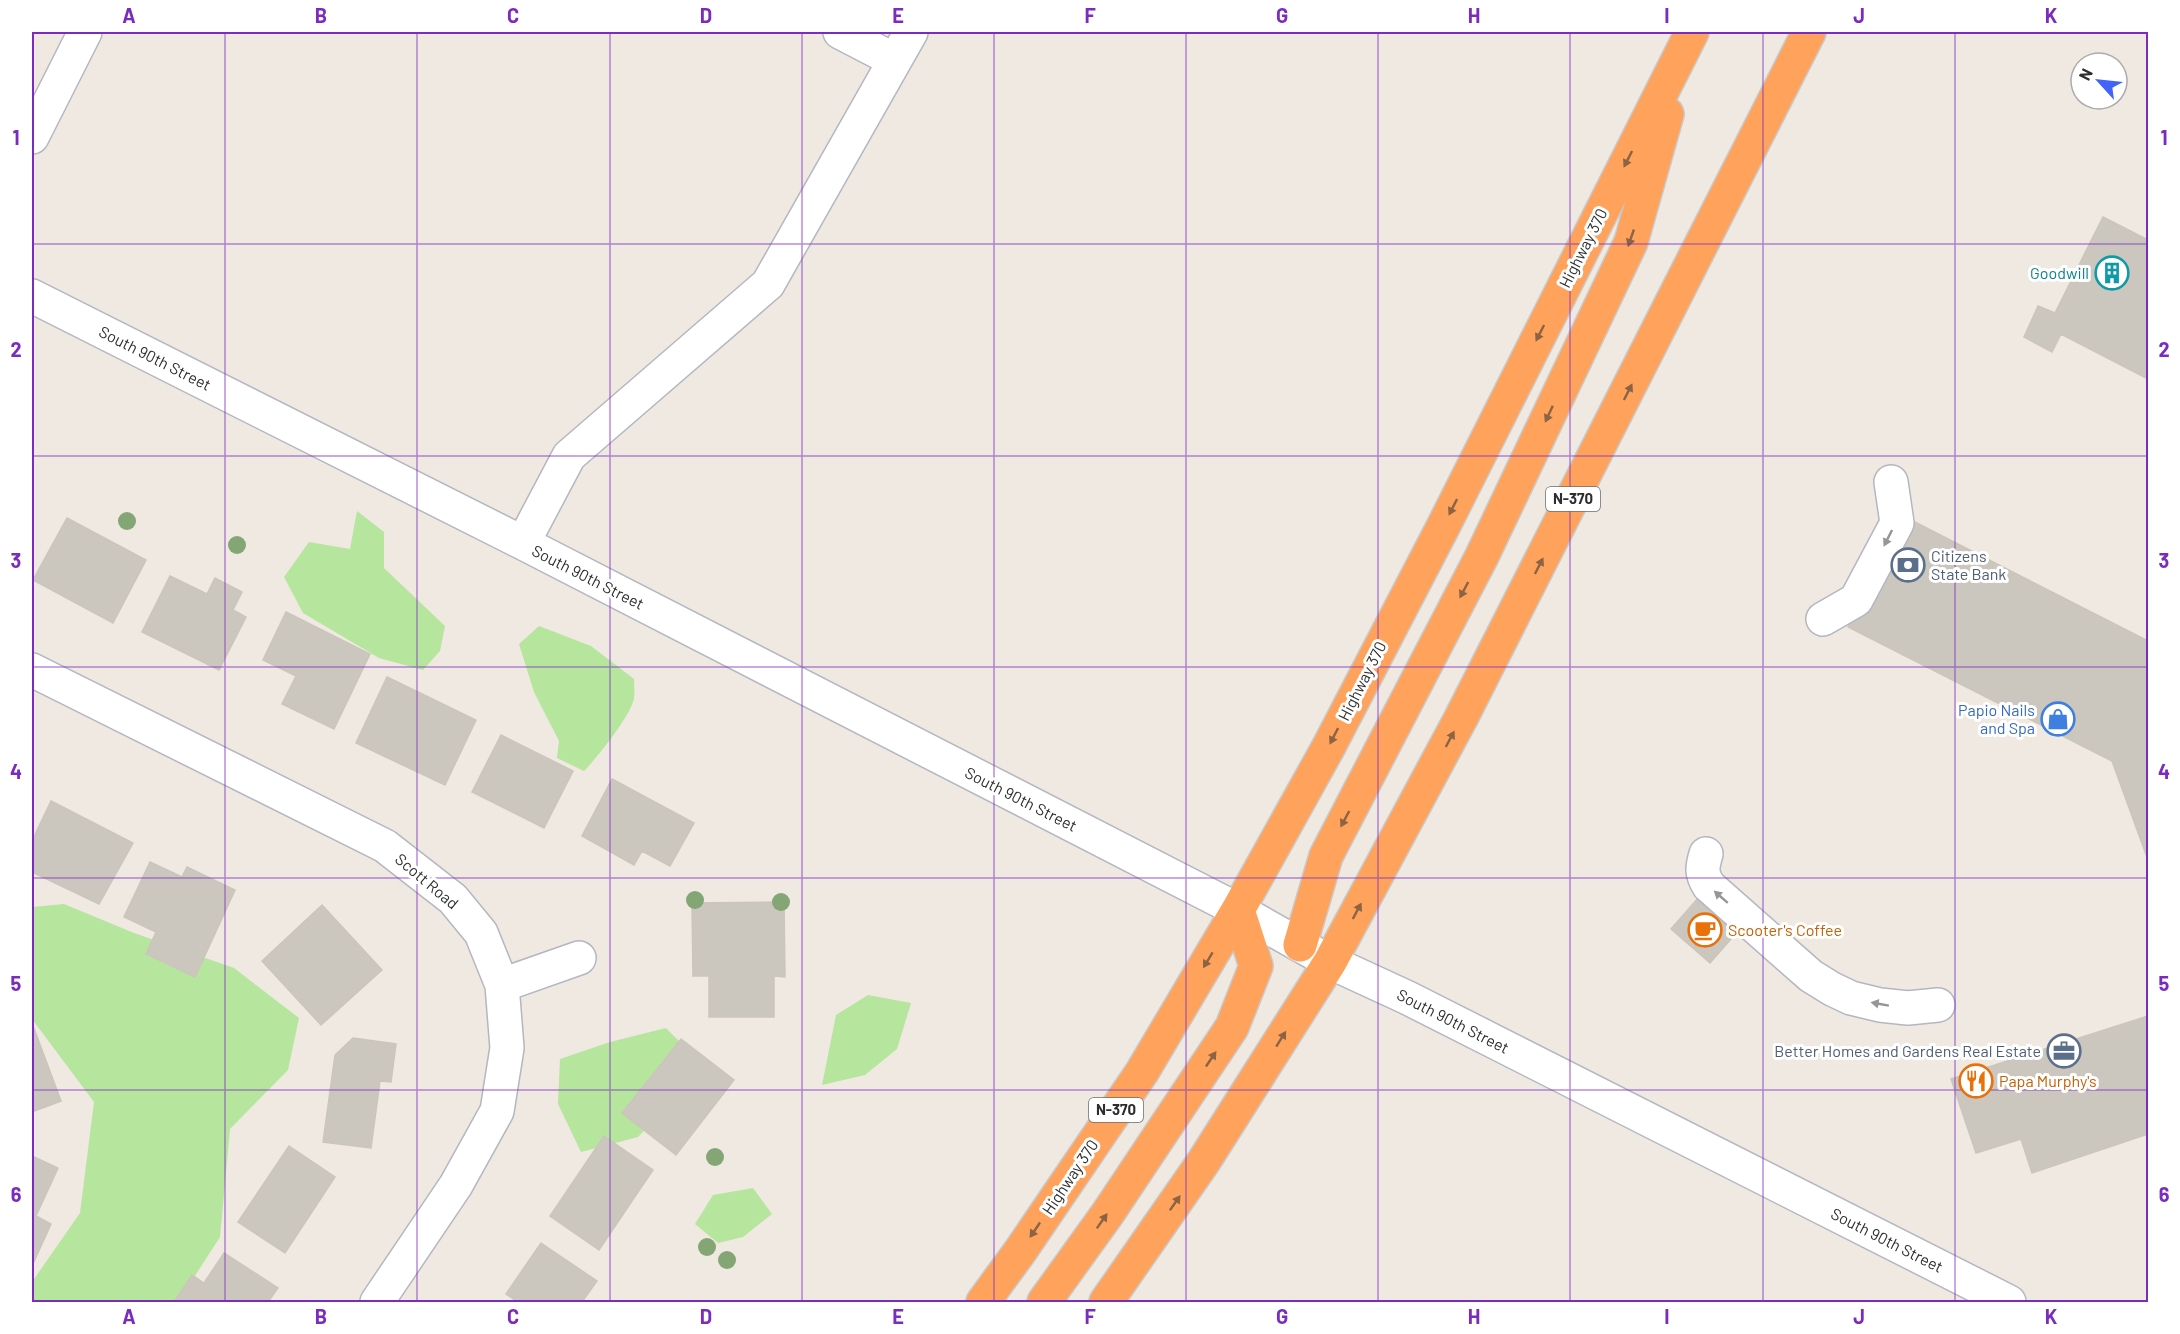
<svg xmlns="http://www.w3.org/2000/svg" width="2180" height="1334" viewBox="0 0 2180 1334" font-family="Barlow,sans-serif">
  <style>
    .green { fill: #b6e59e }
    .building { fill: #cbc7bf; stroke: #cbc5ba; stroke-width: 1.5 }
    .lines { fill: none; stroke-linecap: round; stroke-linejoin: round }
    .minor-casing { stroke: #b4b7c1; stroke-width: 36 }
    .highway-casing { stroke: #c9c9c9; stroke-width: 36 }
    .minor { stroke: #fff; stroke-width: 33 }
    .highway { stroke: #ffa35c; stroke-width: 33 }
    .tree { fill: #84a574 }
    .oneway { fill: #8c6343 }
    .oneway2 { fill: #969696 }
    .grid { fill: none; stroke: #7b2cbf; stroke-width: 1.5; stroke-opacity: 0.55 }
    .labels { text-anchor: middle; stroke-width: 6; stroke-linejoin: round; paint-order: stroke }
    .shield { fill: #fff; stroke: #6d6d6d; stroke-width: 1.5 }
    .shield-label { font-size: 15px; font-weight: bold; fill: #2e2e2e }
    .street-label { font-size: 16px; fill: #2e2e2e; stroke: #fff }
    .culture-label { font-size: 16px; fill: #0d838f; stroke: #fff; text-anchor: end }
    .service-label { font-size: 16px; fill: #4e5e75; stroke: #fff; text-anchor: start }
    .shop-label { font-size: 16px; fill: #366cbe; stroke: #fff; text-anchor: end }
    .food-label { font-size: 16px; fill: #c56008; stroke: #fff; text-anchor: start }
    .neatline { fill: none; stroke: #7b2cbf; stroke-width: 2 }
    .grid-label { font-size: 20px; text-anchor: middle; font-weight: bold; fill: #7b2cbf }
  </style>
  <rect width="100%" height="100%" fill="#efe9e1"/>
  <path class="green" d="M357,511L384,532V568L445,626L440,651L423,670L379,658L303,613L284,577L309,542L350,549Z
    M539,626L591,646L634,679C634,685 635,692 634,698C632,714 596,759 584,771L557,758L559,741L534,692L519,644Z
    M64,904L134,933L234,968L299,1018L288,1070L230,1129L220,1237L178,1302H32V1282L80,1213L94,1102L32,1019V907Z
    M868,995L911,1003L897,1049L865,1075L822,1085L836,1015Z
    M666,1028L679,1041L650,1082L659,1115L638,1137L581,1152L558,1104L560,1059L610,1042Z
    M753,1188L772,1214L743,1237L718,1243L695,1224L713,1195Z"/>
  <path class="building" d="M2103,217L2148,240V379L2061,334L2052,352L2024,337L2038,306L2055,313Z
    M1905,517L2148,641V860L2112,761L1848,627Z
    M67,518L146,560L113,623L33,580Z
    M170,576L207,594L215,578L242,592L233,610L246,617L219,670L142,632Z
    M286,612L370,654L334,729L282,704L296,676L263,660Z
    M387,677L476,720L445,785L356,743Z
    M501,735L573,771L544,828L472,792Z
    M612,779L694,823L670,866L642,851L634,865L582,836Z
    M51,801L133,843L99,904L32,872V841Z
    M150,862L182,877L187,867L235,890L195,977L146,954L156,932L124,917Z
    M1699,897L1738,931L1710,963L1671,929Z
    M784,902L785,977L774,976V1017H709V976H693L692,903Z
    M322,905L382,970L321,1025L262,961Z
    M2148,1016V1134L2032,1173L2021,1139L1976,1153L1951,1079Z
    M32,1023L61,1101L32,1112Z
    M353,1038L396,1044L391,1082L380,1081L371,1148L323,1142L335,1055Z
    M681,1039L734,1080L676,1155L622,1113Z
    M604,1136L653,1170L599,1250L550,1216Z
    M289,1146L335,1177L285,1253L238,1222Z
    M32,1156L58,1168L36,1216L51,1224L32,1266Z
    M541,1243L597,1281L582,1302H518L506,1294Z
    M224,1253L278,1288L268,1302H174L192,1275L204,1283Z"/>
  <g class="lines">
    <g class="minor-casing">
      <path id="minor" d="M840,32L894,60
        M32,137L85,32
        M32,296L523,543L1238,910L1330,962L1408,998L2009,1302
        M523,543L569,456L768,284L911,32
        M1823,619L1856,600L1897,523L1891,482
        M32,670L385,846L453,899L481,933L502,985L507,1048L497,1111L456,1185L377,1302
        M1706,854C1702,867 1701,874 1709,886L1811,976L1832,989L1851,998L1880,1005L1908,1008L1938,1005
        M502,985L579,958"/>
    </g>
    <g class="highway-casing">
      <path id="highway" d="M1300,945L1326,856L1482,556L1631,242L1667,114
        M983,1302L1021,1250L1142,1072L1238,910L1328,748L1444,525L1692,32
        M1044,1302L1108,1213L1232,1027L1256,966L1238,910
        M1106,1302L1204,1161L1330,962L1461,718L1809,32"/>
    </g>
    <use href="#minor" class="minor"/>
    <use href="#highway" class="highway"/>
  </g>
  <g class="tree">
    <circle cx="127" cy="521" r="9"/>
    <circle cx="237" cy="545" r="9"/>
    <circle cx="695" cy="900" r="9"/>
    <circle cx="781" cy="902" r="9"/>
    <circle cx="715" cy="1157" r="9"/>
    <circle cx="707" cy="1247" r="9"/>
    <circle cx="727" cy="1260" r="9"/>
  </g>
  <defs><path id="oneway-solid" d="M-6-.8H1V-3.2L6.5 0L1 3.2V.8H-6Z" transform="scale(1.5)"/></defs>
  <g class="oneway">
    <use href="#oneway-solid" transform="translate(1628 159) rotate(117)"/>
    <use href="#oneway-solid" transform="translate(1631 238) rotate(109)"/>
    <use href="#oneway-solid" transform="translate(1540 333) rotate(117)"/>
    <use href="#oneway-solid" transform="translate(1628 392) rotate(-63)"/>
    <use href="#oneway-solid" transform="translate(1549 414) rotate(115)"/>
    <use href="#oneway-solid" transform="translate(1453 507) rotate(117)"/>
    <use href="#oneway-solid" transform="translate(1539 566) rotate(-63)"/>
    <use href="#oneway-solid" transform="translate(1464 590) rotate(118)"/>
    <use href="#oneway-solid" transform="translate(1334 736) rotate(117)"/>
    <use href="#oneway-solid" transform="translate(1450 739) rotate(-62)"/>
    <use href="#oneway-solid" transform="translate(1345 819) rotate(118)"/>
    <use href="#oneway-solid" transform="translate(1357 911) rotate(-62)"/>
    <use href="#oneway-solid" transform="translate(1208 960) rotate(121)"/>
    <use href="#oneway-solid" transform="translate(1281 1039) rotate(-58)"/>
    <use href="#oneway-solid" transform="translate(1211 1059) rotate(-56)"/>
    <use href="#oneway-solid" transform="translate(1175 1203) rotate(-55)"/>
    <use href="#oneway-solid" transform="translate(1102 1221) rotate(-55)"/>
    <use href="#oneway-solid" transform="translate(1035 1230) rotate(124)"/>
  </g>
  <g class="oneway2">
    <use href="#oneway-solid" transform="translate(1888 538) rotate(117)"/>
    <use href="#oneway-solid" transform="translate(1721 897) rotate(-139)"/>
    <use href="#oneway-solid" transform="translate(1880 1004) rotate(-170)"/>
  </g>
  <path class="grid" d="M225,32V1302M417,32V1302M610,32V1302M802,32V1302M994,32V1302M1186,32V1302M1378,32V1302M1570,32V1302M1763,32V1302M1955,32V1302M32,244H2148M32,456H2148M32,667H2148M32,878H2148M32,1090H2148"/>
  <defs>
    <g id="building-ring" transform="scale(1.725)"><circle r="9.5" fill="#fff" stroke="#0f9aa8" stroke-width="1.5"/><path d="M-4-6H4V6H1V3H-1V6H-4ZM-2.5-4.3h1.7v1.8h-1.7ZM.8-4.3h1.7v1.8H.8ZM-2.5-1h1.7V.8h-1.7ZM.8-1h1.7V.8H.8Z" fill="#0f9aa8"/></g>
    <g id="bank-ring" transform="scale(1.725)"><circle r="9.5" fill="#fff" stroke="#5c6f8a" stroke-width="1.5"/><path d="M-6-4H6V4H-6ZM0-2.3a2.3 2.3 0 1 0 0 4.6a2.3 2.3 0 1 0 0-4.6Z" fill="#5c6f8a"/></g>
    <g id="shop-ring" transform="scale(1.725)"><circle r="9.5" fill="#fff" stroke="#3f7fe0" stroke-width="1.5"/><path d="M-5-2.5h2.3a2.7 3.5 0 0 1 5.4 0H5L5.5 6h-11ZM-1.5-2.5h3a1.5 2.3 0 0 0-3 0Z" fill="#3f7fe0"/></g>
    <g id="cafe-ring" transform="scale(1.725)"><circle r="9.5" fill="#fff" stroke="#e8710a" stroke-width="1.5"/><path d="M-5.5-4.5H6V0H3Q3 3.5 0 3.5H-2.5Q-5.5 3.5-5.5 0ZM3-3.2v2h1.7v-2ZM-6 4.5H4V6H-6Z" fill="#e8710a"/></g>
    <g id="office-ring" transform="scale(1.725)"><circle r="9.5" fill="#fff" stroke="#5c6f8a" stroke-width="1.5"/><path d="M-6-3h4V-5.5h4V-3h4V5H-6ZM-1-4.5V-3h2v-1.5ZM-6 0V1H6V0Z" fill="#5c6f8a"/></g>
    <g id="restaurant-ring" transform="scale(1.725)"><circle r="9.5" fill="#fff" stroke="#e8710a" stroke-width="1.5"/><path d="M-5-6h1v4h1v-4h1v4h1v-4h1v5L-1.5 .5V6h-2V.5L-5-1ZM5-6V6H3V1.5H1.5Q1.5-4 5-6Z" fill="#e8710a"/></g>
  </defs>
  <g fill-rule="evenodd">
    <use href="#building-ring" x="2112" y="273"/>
    <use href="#bank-ring" x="1908" y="565"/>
    <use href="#shop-ring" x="2058" y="719"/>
    <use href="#cafe-ring" x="1705" y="930"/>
    <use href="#office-ring" x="2064" y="1051"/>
    <use href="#restaurant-ring" x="1976" y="1081"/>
  </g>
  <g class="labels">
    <g class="shield">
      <rect x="1546" y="487" width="54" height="24" rx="4.5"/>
      <rect x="1089" y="1098" width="54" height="24" rx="4.5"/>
    </g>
    <g class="shield-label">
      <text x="1573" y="504">N-370</text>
      <text x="1116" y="1115">N-370</text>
    </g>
    <g class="street-label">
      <text transform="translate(1583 248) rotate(-63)" y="6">Highway 370</text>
      <text transform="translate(155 358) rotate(27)" y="6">South 90th Street</text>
      <text transform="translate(588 577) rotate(27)" y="6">South 90th Street</text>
      <text transform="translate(1362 681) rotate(-63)" y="6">Highway 370</text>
      <text transform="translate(1021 799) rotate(27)" y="6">South 90th Street</text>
      <text transform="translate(427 881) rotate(40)" y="6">Scott Road</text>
      <text transform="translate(1453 1021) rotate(27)" y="6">South 90th Street</text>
      <text transform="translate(1070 1177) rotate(-56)" y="6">Highway 370</text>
      <text transform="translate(1887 1240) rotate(27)" y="6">South 90th Street</text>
    </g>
    <g class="culture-label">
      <text x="2089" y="279">Goodwill</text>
    </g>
    <g class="service-label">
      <text x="1931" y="562">Citizens<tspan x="1931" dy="18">State Bank</tspan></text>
      <text x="2041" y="1057" text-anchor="end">Better Homes and Gardens Real Estate</text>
    </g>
    <g class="shop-label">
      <text x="2035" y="716">Papio Nails<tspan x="2035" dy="18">and Spa</tspan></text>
    </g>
    <g class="food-label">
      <text x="1728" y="936">Scooter's Coffee</text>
      <text x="1999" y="1087">Papa Murphy's</text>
    </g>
  </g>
  <rect width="2180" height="1334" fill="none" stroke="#ffffff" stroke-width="66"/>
  <g transform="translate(2099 81) rotate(297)"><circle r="28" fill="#ffffff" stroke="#ababab" stroke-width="1.5"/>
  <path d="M0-4.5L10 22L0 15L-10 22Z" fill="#4264fb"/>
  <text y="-9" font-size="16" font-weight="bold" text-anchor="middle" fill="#2e2e2e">N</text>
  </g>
  <rect x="33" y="33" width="2114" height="1268" class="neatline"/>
  <g class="grid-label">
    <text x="129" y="23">A</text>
    <text x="321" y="23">B</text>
    <text x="513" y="23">C</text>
    <text x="706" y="23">D</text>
    <text x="898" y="23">E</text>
    <text x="1090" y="23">F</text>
    <text x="1282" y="23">G</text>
    <text x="1474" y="23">H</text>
    <text x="1667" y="23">I</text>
    <text x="1859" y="23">J</text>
    <text x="2051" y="23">K</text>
    <text x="16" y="145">1</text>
    <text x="2164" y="145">1</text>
    <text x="16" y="357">2</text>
    <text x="2164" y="357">2</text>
    <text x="16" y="568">3</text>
    <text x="2164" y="568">3</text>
    <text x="16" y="779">4</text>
    <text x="2164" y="779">4</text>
    <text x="16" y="991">5</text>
    <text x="2164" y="991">5</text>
    <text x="16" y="1202">6</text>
    <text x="2164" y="1202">6</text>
    <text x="129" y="1324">A</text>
    <text x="321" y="1324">B</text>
    <text x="513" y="1324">C</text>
    <text x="706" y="1324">D</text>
    <text x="898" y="1324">E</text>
    <text x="1090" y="1324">F</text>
    <text x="1282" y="1324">G</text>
    <text x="1474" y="1324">H</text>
    <text x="1667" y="1324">I</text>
    <text x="1859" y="1324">J</text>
    <text x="2051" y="1324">K</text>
  </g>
</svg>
